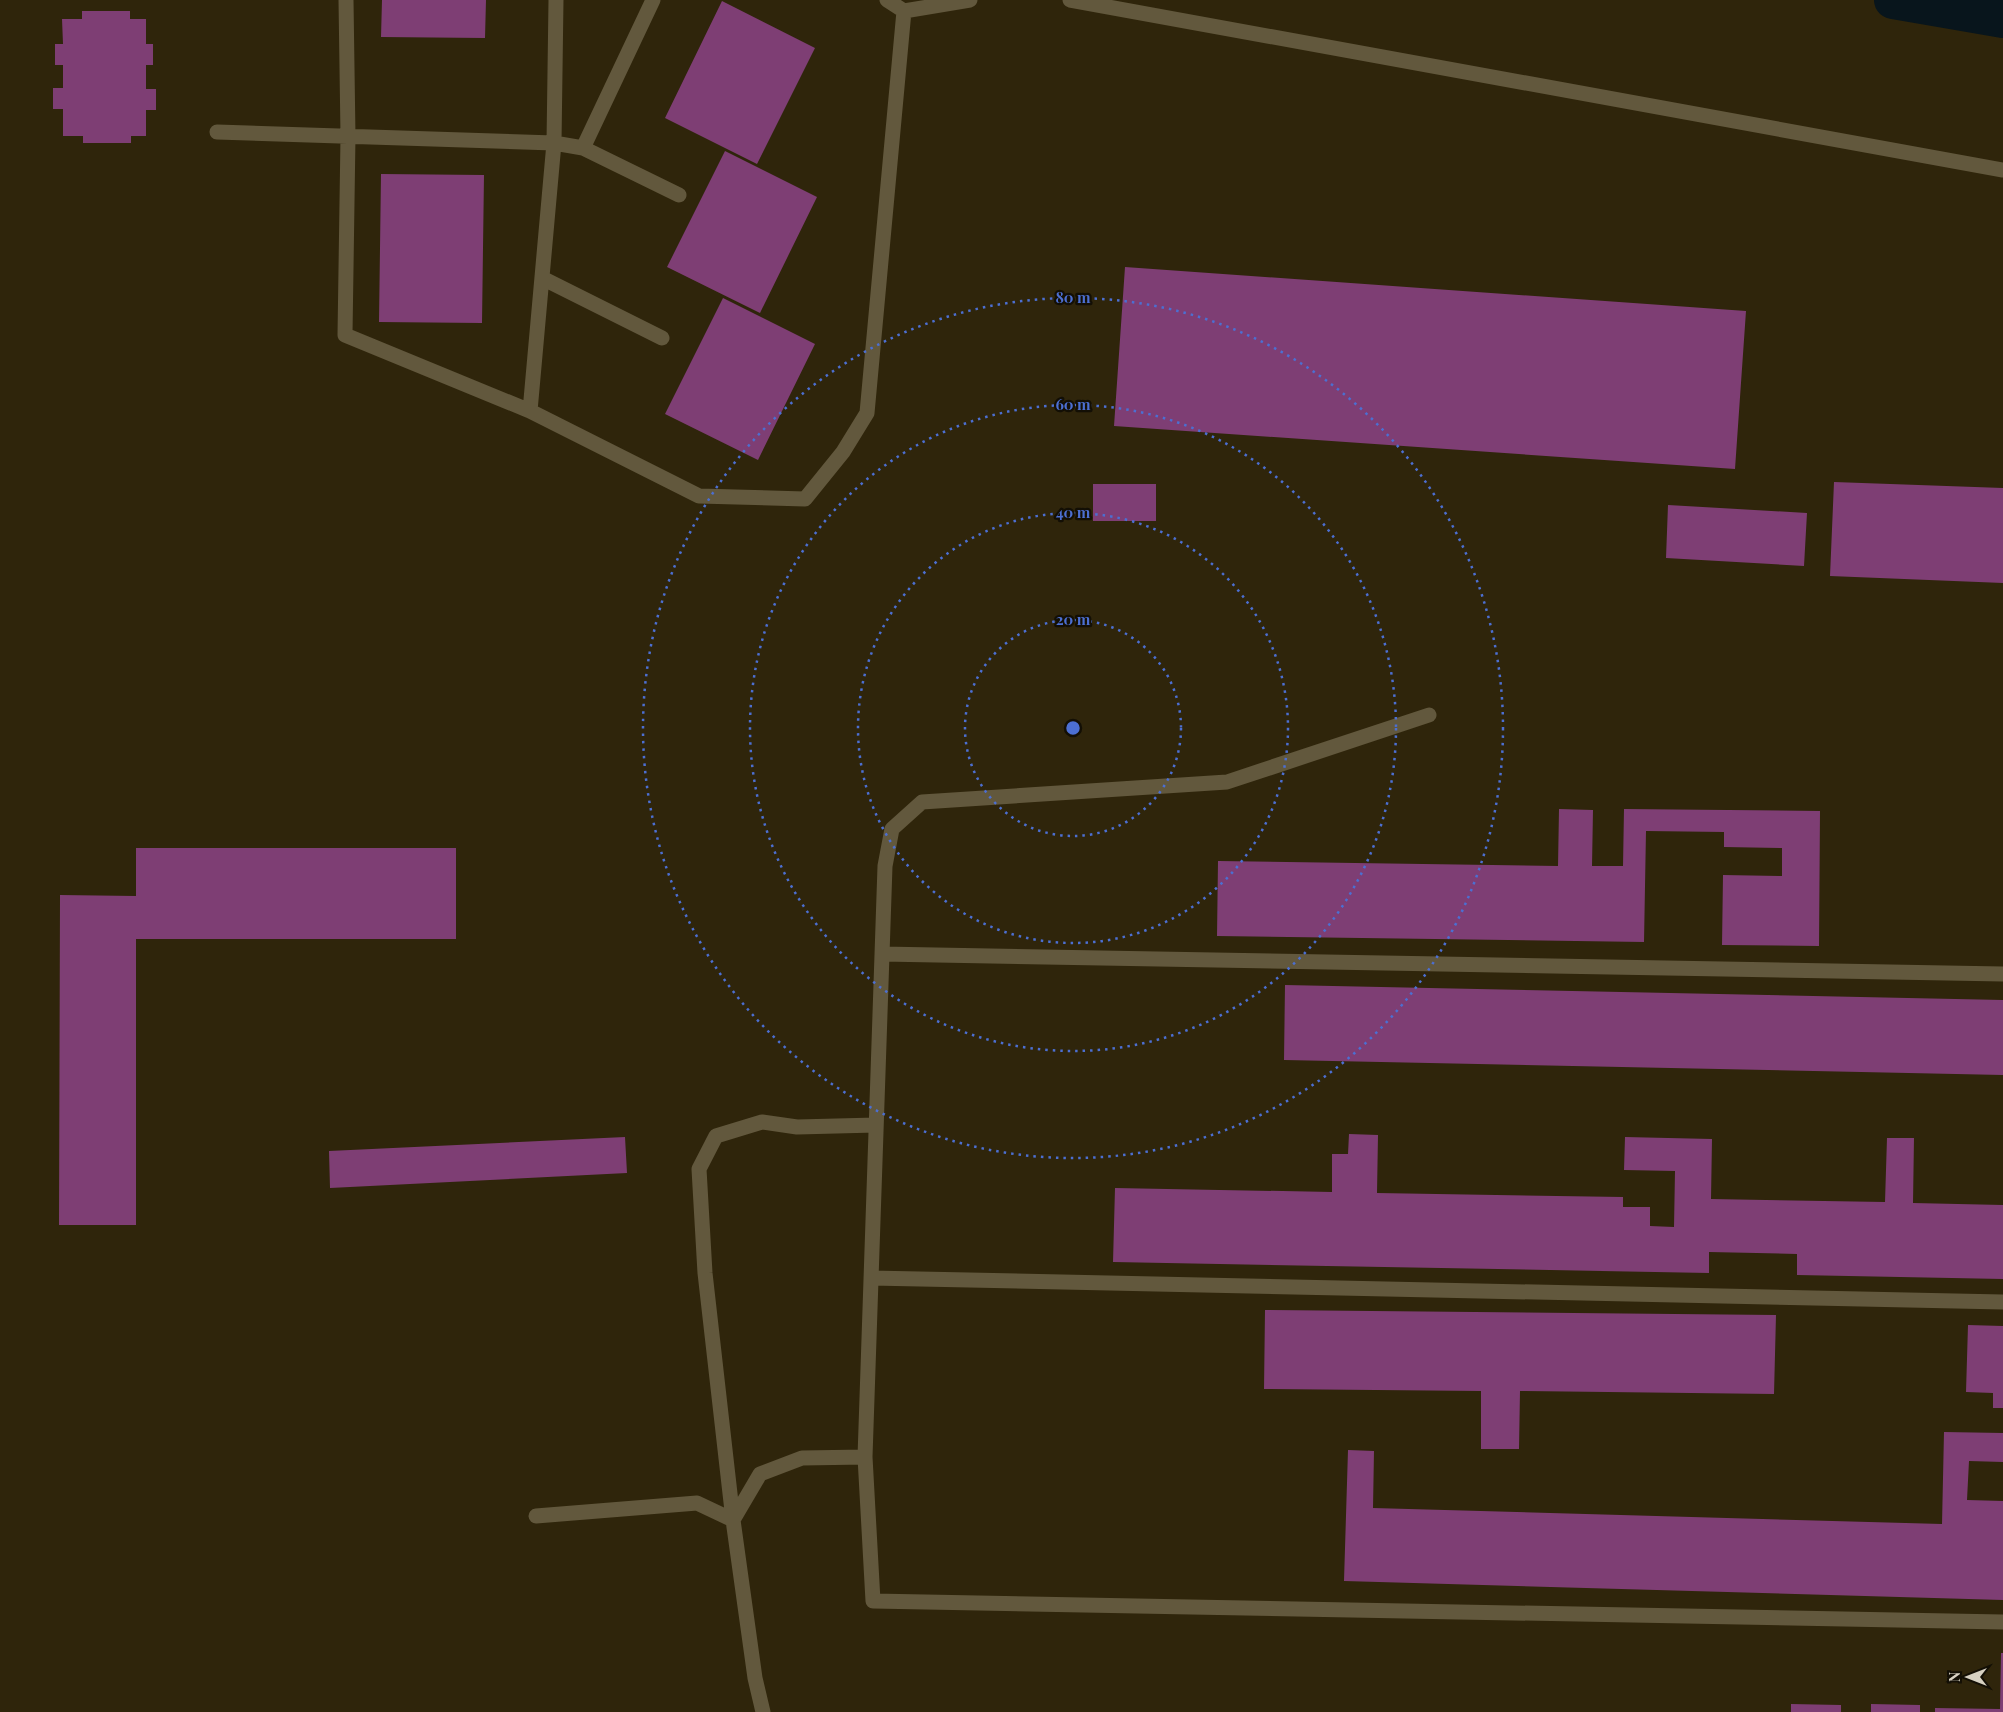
<svg xmlns="http://www.w3.org/2000/svg" width="2003" height="1712" viewBox="0 0 2003 1712" font-family="'Playfair Display',serif">
  <style>
    .lines { fill: none; stroke-linecap: round; stroke-linejoin: round }
    .canal { stroke: #08151c; stroke-width: 38 }
    .building { fill: #7e3e74 }
    .service { stroke: #62583d; stroke-width: 15 }
    .ring { fill: none; stroke: #4c6fd2; stroke-width: 2.5; stroke-dasharray: 2.5 5 }
    .centre { fill: #4c6fd2; stroke: #130f05; stroke-width: 2.5 }
    .ring-label { font-size: 15px; text-anchor: middle; font-weight: bold; fill: #4c6fd2; stroke: #130f05; stroke-width: 4.5; stroke-linejoin: round; paint-order: stroke }
  </style>
  <rect width="100%" height="100%" fill="#2f250b"/>
  <g class="lines">
    <path class="canal" d="M1893,0L2003,19"/>
  </g>
  <path class="building" d="M382,0H486L485,38L381,37Z
    M722,1L815,48L757,164L665,118Z
    M82,11H130V19H146V44H153V65H146V89H156V110H146V136H131V143H83V136H63V109H53V88H63V65H55V44H63L62,19H82Z
    M725,151L817,197L760,313L667,267Z
    M381,174L484,175L482,323L379,322Z
    M1125,267L1746,311L1735,469L1114,426Z
    M723,298L815,344L758,460L665,414Z
    M1834,482L2003,488V583L1830,576Z
    M1093,484H1156V521H1093Z
    M1668,505L1807,513L1804,566L1666,558Z
    M1559,809L1593,810L1592,866H1623L1624,809L1820,811L1819,946L1722,945L1723,875L1782,876V848L1724,847V832L1646,831L1644,942L1217,936L1218,861L1558,866Z
    M136,848H456V939H136V1225H59L60,895L136,896Z
    M1285,985L2003,1000V1075L1284,1060Z
    M1349,1134L1378,1135L1377,1193L1623,1197V1207H1650V1226L1674,1227L1675,1171L1624,1170L1625,1137L1712,1139L1711,1199L1885,1202L1887,1138H1914L1913,1203L2003,1205V1279L1797,1275V1254L1709,1252V1273L1113,1262L1115,1188L1332,1192V1154H1348Z
    M625,1137L627,1173L330,1188L329,1151Z
    M1265,1310L1776,1315L1774,1394L1520,1391L1519,1449H1481V1391L1264,1389Z
    M1968,1325L2003,1326V1408H1993V1393L1966,1392Z
    M1944,1432L2003,1433V1462L1969,1461L1967,1500L2003,1501V1600L1344,1581L1348,1450L1374,1451L1373,1508L1942,1524Z
    M2001,1653H2003V1712H1935V1708L2000,1709Z
    M1791,1704L1841,1705V1712H1791Z
    M1871,1704L1920,1705V1712H1871Z"/>
  <g class="lines">
    <path class="service" d="M346,0L348,136L345,335L530,411L699,496L805,499L843,452L867,413L904,11
      M653,0L583,148L679,195
      M887,0L904,11L970,0
      M1070,0L2003,170
      M217,132L554,143L583,148
      M542,278L662,338
      M530,411L554,143L556,0
      M882,954L2003,974
      M876,1125L797,1127L762,1122L716,1136L699,1169L705,1273L733,1520L760,1474L802,1458L865,1457L885,866L892,829L922,802L1227,782L1429,715
      M871,1278L2003,1302
      M865,1457L873,1601L2003,1622
      M536,1516L697,1503L733,1520L755,1678L763,1712"/>
  </g>
  <g class="ring">
    <circle cx="1073" cy="728" r="108"/>
    <circle cx="1073" cy="728" r="215"/>
    <circle cx="1073" cy="728" r="323"/>
    <circle cx="1073" cy="728" r="430"/>
  </g>
  <circle cx="1073" cy="728" r="8" class="centre"/>
  <g class="ring-label">
    <text x="1073" y="303">80 m</text>
    <text x="1073" y="410">60 m</text>
    <text x="1073" y="518">40 m</text>
    <text x="1073" y="625">20 m</text>
  </g>
  <g transform="translate(1968 1677) rotate(270)" stroke="#130f05" stroke-width="4" paint-order="stroke">
  <path d="M0-4L9 19L0 12L-9 19Z" fill="#d7d1c2"/>
  <text y="-8" font-size="14" font-weight="bold" text-anchor="middle" fill="#d7d1c2">N</text>
  </g>
</svg>
